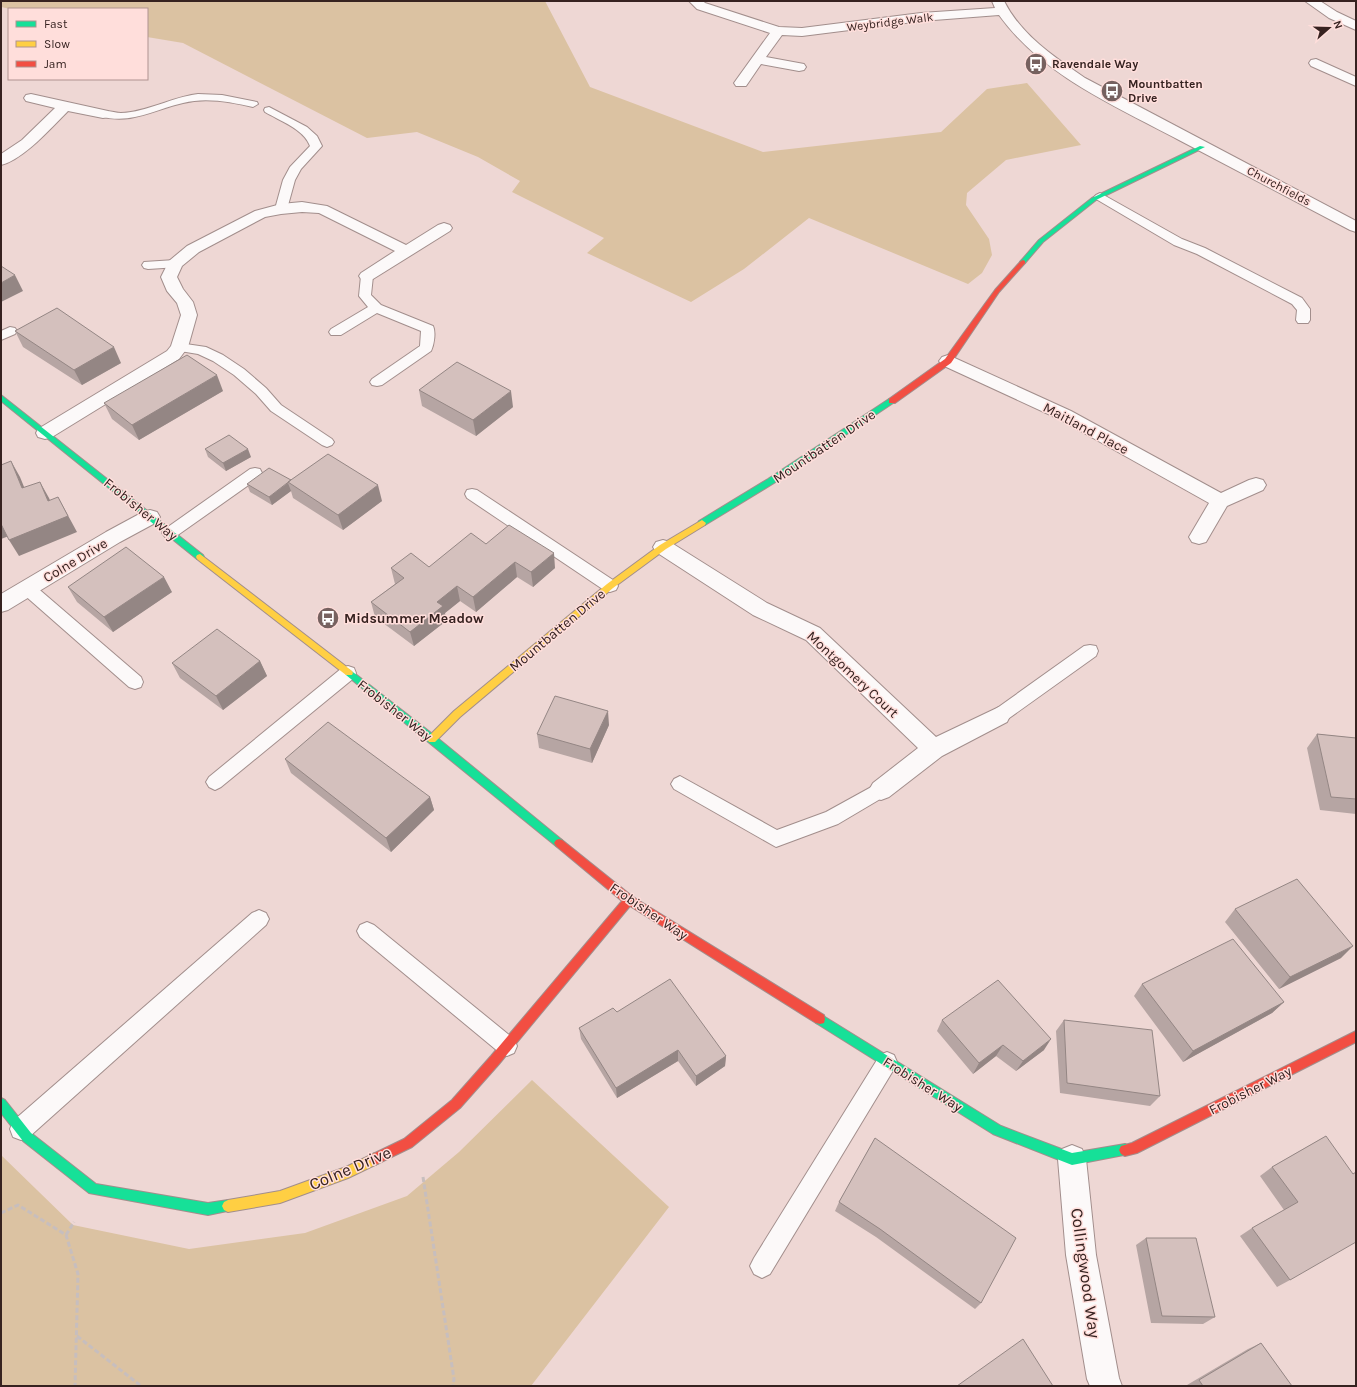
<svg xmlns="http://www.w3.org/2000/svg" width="1357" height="1387" viewBox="0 0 1357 1387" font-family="Karla,sans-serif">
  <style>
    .green { fill: #dbc2a2 }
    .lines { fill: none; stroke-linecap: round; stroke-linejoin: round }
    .lane-casing { stroke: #a28e8c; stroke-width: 2 }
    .street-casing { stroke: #a28e8c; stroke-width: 2 }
    .fast-casing { stroke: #a28e8c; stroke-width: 2 }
    .slow-casing { stroke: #a28e8c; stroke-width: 2 }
    .jam-casing { stroke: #a28e8c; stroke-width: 2 }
    .path { stroke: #c7bebe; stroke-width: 3; stroke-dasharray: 5 2.5; stroke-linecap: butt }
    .lane { fill: #fcf9f9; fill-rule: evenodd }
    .street { fill: #fcf9f9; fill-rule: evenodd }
    .fast { fill: #16e098; fill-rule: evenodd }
    .slow { fill: #ffcf43; fill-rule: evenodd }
    .jam { fill: #f24e42; fill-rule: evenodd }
    .wall { fill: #b6a5a3 }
    .shaded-wall { fill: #948684 }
    .building { fill: #d4c0bd; stroke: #948684 }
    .labels { text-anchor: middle; stroke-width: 3; stroke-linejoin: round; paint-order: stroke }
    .far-street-label { font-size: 12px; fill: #362220; stroke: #ffdedb }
    .far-poi-label { font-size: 12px; font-weight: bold; fill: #362220; stroke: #ffdedb; text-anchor: start }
    .street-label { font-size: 14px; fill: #362220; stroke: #ffdedb }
    .poi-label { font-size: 14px; font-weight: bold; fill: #362220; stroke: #ffdedb; text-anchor: start }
    .near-street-label { font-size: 17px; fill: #362220; stroke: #ffdedb }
  </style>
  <rect width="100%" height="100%" fill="#eed7d4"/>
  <path class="green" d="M1,1H545L590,87L763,152L941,132L987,89L1027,83L1081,145L1006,160L967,193L966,205L989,239L992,255L982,273L968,284L809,218L744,269L691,302L587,253L604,238L512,192L520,181L478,157L417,132L367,138L183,43L147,37V9H11L1,7Z
    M532,1080L669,1207L531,1386H1V1155L73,1225L189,1249L305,1233L407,1196L459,1152Z"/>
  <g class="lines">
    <g class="lane-casing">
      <path id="lane" d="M198,94L222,95L257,102L258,104L253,107C230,102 206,97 183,103C152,110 132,125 99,116L98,114C103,108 114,113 121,113C148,112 172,97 198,94Z
        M269,107L307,127L317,136L322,146L301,169L295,180L287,209L285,212H277L275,209L283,180L290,167L310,146C304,129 280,121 265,112L264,110L265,108Z
        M1100,193L1182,239L1205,248L1302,298L1310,309V320L1308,323H1298L1296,320L1297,310L1292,304L1197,254L1174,245L1096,199L1094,197L1096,195Z
        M175,260L179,261L181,264L179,267L148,269L144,268L142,265L144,262Z
        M367,272L371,273L373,276L371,295L381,305L433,326C436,332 434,345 431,351L382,385L377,386L372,385L370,382L372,379L420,346L421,331L377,313L341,335H331L329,332L331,329L368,307L359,296L361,276L363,273Z
        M10,327L15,328L17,331L15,334L1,340V331Z
        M179,343L206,347L223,355L244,369L266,388L281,405L332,439L334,442L332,445L327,447L322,445L271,411L256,394L234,375L213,361L198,354L174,350L172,347L174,344Z
        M255,468L260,469L262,473L260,477L175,537L170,538L165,537L162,533L165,529L250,469Z
        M472,489L477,490L616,582L618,586L616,590L610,592L604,590L467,498L465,494L467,490Z
        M28,583L34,585L141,677L143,682L141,687L135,689L129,687L22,593L20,589L22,585Z
        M1090,645L1096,646L1098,651L1096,656L1005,721L999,723L993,721L990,716L993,711L1084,646Z
        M348,666L354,668L356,673L354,678L221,787L215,790L209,787L206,782L209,777L342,668Z
        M680,776L777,830L826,812L875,785L881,782L887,785L890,790L887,795L838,824L776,847L674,789L671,784L674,779Z
        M259,910L266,913L269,919L266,925L29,1137L21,1140L13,1137L10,1129L13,1121L252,913Z
        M367,922L374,925L514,1039L517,1046L514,1053L507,1056L500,1053L360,937L357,931L360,925Z
        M887,1052L894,1055L897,1062L894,1069L770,1274L762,1278L754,1274L750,1266L754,1258L880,1055Z"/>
    </g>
    <g class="street-casing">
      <path id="street" d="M689,1H703L705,3L779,27L802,28L921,13L995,8L992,1H1004C1021,35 1054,57 1085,78L1356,221V232L1350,230C1293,200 1236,170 1179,140C1115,106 1042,75 999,15L921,21L802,36L782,35L766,57L804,64L806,67L804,70L799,71L761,64L746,86H736L734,83L770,33L697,9Z
        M1305,1H1320L1337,12L1356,21V30L1329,18Z
        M1316,59L1356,77V86L1311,66L1309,63L1311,60Z
        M31,94L108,111L110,114L108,117L103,118L68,111C52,127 23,160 1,165V154L22,140L55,108L26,101L24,98L26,95Z
        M302,202L327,206L406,245L438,225L444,223L450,225L452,228L450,231L373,279L367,281L361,279L359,276L361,273L395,251L319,213L302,212L281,214L265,217L199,252L182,266L177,277L183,289L193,302L197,315L188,347L179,359L52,437L45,439L38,437L36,433L38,429L167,351L171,346L181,315L177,303L167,291L161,277L169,261L187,246L255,211L281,204Z
        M948,355L1071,411L1221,493L1249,480L1256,478L1263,480L1266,485L1263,490L1227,506L1206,542L1199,544L1192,542L1189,537L1209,503L1059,419L942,365L939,361L942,357Z
        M150,510L157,512L160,517L157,522L120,542L8,610L1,612V594L106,532L143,512Z
        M663,540L670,542L767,603L820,628L936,737L999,707L1007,710L1010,716L1007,722L942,756L889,797L881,800L873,797L869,790L873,783L918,748L806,640L753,615L656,552L653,547L656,542Z
        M1072,1145L1082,1149L1086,1159L1096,1255L1119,1378L1122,1386H1090L1087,1379L1066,1255L1058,1159L1062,1149Z"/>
    </g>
    <g class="fast-casing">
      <path id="fast" d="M1200,146L1205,147L1096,200L1043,242L1025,263L1020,262L1039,240L1092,198Z
        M1,395L203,555L204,557L203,559H197L1,401Z
        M889,399H892L896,401L774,483L705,525H699L698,523L699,521L768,479Z
        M349,669L435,736L562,840L564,843L562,846L559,847L556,846L346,675L345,673L346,671Z
        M820,1014L1001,1126L1072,1153L1125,1144L1129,1146L1131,1150L1129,1154L1072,1165L993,1134L816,1023L815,1019L816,1015Z
        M1,1098L5,1100L31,1133L96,1184L208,1203L228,1200L232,1202L234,1206L232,1210L208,1215L89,1193L23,1141L1,1113Z"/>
    </g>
    <g class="slow-casing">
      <path id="slow" d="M702,520L706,523L705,525L666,549L613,588L460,717L435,742H429L427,739L429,736L454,711L607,584L660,545Z
        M200,554L352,671L353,673L352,675H346L197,559L196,557L197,555Z
        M375,1153L379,1155L381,1159L379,1163L348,1178L280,1203L228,1212L224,1210L222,1206L224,1202L228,1200L280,1191L346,1167Z"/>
    </g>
    <g class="jam-casing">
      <path id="jam" d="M1023,260L1025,261V263L999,292L951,363L895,403H889V399L945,359L995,290L1021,261Z
        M559,839L562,840L633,897L824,1015L825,1019L824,1023L820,1024L816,1023L630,906L499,1064L460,1108L412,1147L375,1165L371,1163L369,1159L371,1155L404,1139L452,1100L491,1056L622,901L556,846L554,843L556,840Z
        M1356,1031V1042L1137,1153L1125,1156L1121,1154L1119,1150L1121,1146L1132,1143Z"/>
    </g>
    <path class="path" d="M423,1177L454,1379L453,1386
      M1,1213L18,1205L66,1235L78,1274L75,1386
      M66,1235L74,1222
      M77,1336L141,1386"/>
    <use href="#lane" class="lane"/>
    <use href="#street" class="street"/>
    <use href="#fast" class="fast"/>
    <use href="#slow" class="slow"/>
    <use href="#jam" class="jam"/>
  </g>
  <path class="wall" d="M15,331L121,363L82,385L23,347Z
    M419,390L513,407L476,436L422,406Z
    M223,391L139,440L112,419L104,403Z
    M205,449L251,457L226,471L208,457Z
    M291,480L382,501L343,530L293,498L291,491L272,505L250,492L247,484Z
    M486,544L555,568L533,587L517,577L476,612L460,601L445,613L446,621L414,646L375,617L371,602L395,584L391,568L429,567Z
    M68,587L172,592L113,632L77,602Z
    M260,661L267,676L223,710L180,678L172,663Z
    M609,725L592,763L539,748L537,734Z
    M1317,734L1356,738V814L1320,810L1307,748Z
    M285,759L430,797L434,810L391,852L291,773Z
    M1235,909L1341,958L1279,989L1225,922Z
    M1142,984L1284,1002L1272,1013L1183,1062L1134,996Z
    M617,1012L726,1056L725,1066L696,1086L678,1061L617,1098L581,1039L579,1028Z
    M942,1020L1044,1050L1016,1071L996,1056L973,1074L937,1031Z
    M1064,1020L1160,1096L1150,1106L1060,1093L1056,1031Z
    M1326,1136L1290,1280L1277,1287L1240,1236L1252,1228L1284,1210L1260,1176L1272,1167Z
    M875,1138L981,1303L975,1309L876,1237L835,1211L839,1202Z
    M1146,1238L1215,1317L1203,1324L1151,1323L1136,1245Z
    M1261,1343L1292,1386H1188L1187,1385L1248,1349Z"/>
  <path class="shaded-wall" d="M15,275L23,291L1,302V283Z
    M114,347L121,363L82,385L74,370Z
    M217,375L223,391L139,440L132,425Z
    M511,391L513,407L476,436L473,420Z
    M248,449L251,457L226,471L223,463Z
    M11,461L20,477L31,504L22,488Z
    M40,482L49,498L57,516L48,501Z
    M288,483L291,491L272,505L269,497Z
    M378,485L382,501L343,530L338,515Z
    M58,497L77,532L19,556L9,540Z
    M1,523L9,536L1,539Z
    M554,553L555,568L533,587L531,572Z
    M515,562L517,577L476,612L473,597Z
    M164,577L172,592L113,632L104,617Z
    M457,586L460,601L445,613L446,621L414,646L410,632L437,602Z
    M260,661L267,676L223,710L216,696Z
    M608,711L609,725L592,763L590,749Z
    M430,797L434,810L391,852L386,838Z
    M1353,946L1341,958L1279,989L1290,977Z
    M1284,1002L1272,1013L1183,1062L1193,1051Z
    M1051,1039L1044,1050L1016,1071L1023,1061Z
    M1003,1045L996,1056L973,1074L979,1063Z
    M678,1050V1061L617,1098L616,1088Z
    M726,1056L725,1066L696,1086V1076Z"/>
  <path class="building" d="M1,266L15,275L1,283Z
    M57,308L114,347L74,370L15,331Z
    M187,355L217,375L132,425L104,403Z
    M457,362L511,391L473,420L419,390Z
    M229,435L248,449L223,463L205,449Z
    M328,454L378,485L338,515L288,482Z
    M11,461L22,488L40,482L48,501L58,497L68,516L9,540L1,524V465Z
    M269,468L291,480L269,497L247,484Z
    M509,525L554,553L531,572L515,562L473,597L457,586L437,602L443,606L410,632L371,602L404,578L391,568L411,553L429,567L471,533L486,544Z
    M126,547L164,577L104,617L68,587Z
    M217,629L260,661L216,696L172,663Z
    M555,696L608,711L590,749L537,734Z
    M328,722L430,797L386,838L285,759Z
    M1317,734L1356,738V799L1331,797Z
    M1297,879L1353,946L1290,977L1235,909Z
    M1233,939L1284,1002L1193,1051L1142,984Z
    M670,979L726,1056L696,1076L678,1050L616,1088L579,1028L613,1008L617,1012Z
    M998,980L1051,1039L1023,1061L1003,1045L979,1063L942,1020Z
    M1064,1020L1152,1030L1160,1096L1067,1083Z
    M1326,1136L1353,1174L1356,1172V1242L1290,1280L1252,1228L1298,1202L1272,1167Z
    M875,1138L1016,1238L981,1303L880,1229L839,1202Z
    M1146,1238H1196L1215,1317L1162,1316Z
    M1023,1339L1053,1386H957Z
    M1261,1343L1292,1386H1203L1199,1380Z"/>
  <defs>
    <g id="bus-disc" transform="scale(1.15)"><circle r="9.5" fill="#76615f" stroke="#ffdedb"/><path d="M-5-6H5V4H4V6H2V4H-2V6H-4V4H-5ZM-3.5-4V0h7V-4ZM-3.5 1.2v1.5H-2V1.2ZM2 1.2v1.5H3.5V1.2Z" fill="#fff"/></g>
  </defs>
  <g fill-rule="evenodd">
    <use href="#bus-disc" x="1036" y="64"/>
    <use href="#bus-disc" x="1112" y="91"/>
    <use href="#bus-disc" x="328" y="618"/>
  </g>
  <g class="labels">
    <g class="far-street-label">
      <text transform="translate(890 22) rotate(-7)" y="4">Weybridge Walk</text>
      <text transform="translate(1279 186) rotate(28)" y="4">Churchfields</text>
    </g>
    <g class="far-poi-label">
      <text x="1052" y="68">Ravendale Way</text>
      <text x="1128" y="88">Mountbatten<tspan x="1128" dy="14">Drive</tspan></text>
    </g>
    <g class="street-label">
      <text transform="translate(1086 428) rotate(28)" y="5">Maitland Place</text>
      <text transform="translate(824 446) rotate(-34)" y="5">Mountbatten Drive</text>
      <text transform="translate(141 509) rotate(39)" y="5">Frobisher Way</text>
      <text transform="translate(75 560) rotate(-31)" y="5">Colne Drive</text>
      <text transform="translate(557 630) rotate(-40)" y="5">Mountbatten Drive</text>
      <text transform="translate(853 674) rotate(43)" y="5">Montgomery Court</text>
      <text transform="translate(395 710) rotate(38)" y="5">Frobisher Way</text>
      <text transform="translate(649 911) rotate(34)" y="5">Frobisher Way</text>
      <text transform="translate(923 1084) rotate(32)" y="5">Frobisher Way</text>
      <text transform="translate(1250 1090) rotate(-27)" y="5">Frobisher Way</text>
    </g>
    <g class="poi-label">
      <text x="344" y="623">Midsummer Meadow</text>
    </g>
    <g class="near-street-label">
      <text transform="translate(350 1168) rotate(-23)" y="6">Colne Drive</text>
      <text transform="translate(1086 1273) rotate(82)" y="6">Collingwood Way</text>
    </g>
  </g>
  <rect width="1357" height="1387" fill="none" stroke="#362220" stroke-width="4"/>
  <rect x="8" y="8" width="140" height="72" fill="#ffdedb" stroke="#af9390"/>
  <rect x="16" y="21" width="20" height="6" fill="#16e098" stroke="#af9390"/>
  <text x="44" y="28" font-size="12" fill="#362220">Fast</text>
  <rect x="16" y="41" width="20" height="6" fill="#ffcf43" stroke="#af9390"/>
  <text x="44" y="48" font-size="12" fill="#362220">Slow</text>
  <rect x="16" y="61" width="20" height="6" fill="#f24e42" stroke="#af9390"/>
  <text x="44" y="68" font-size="12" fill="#362220">Jam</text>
  <g transform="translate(1329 28) rotate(70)" stroke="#ffdedb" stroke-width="3" paint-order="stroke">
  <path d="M0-3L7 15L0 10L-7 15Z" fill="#362220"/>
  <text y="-6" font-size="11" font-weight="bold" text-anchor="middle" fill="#362220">N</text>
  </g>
</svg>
